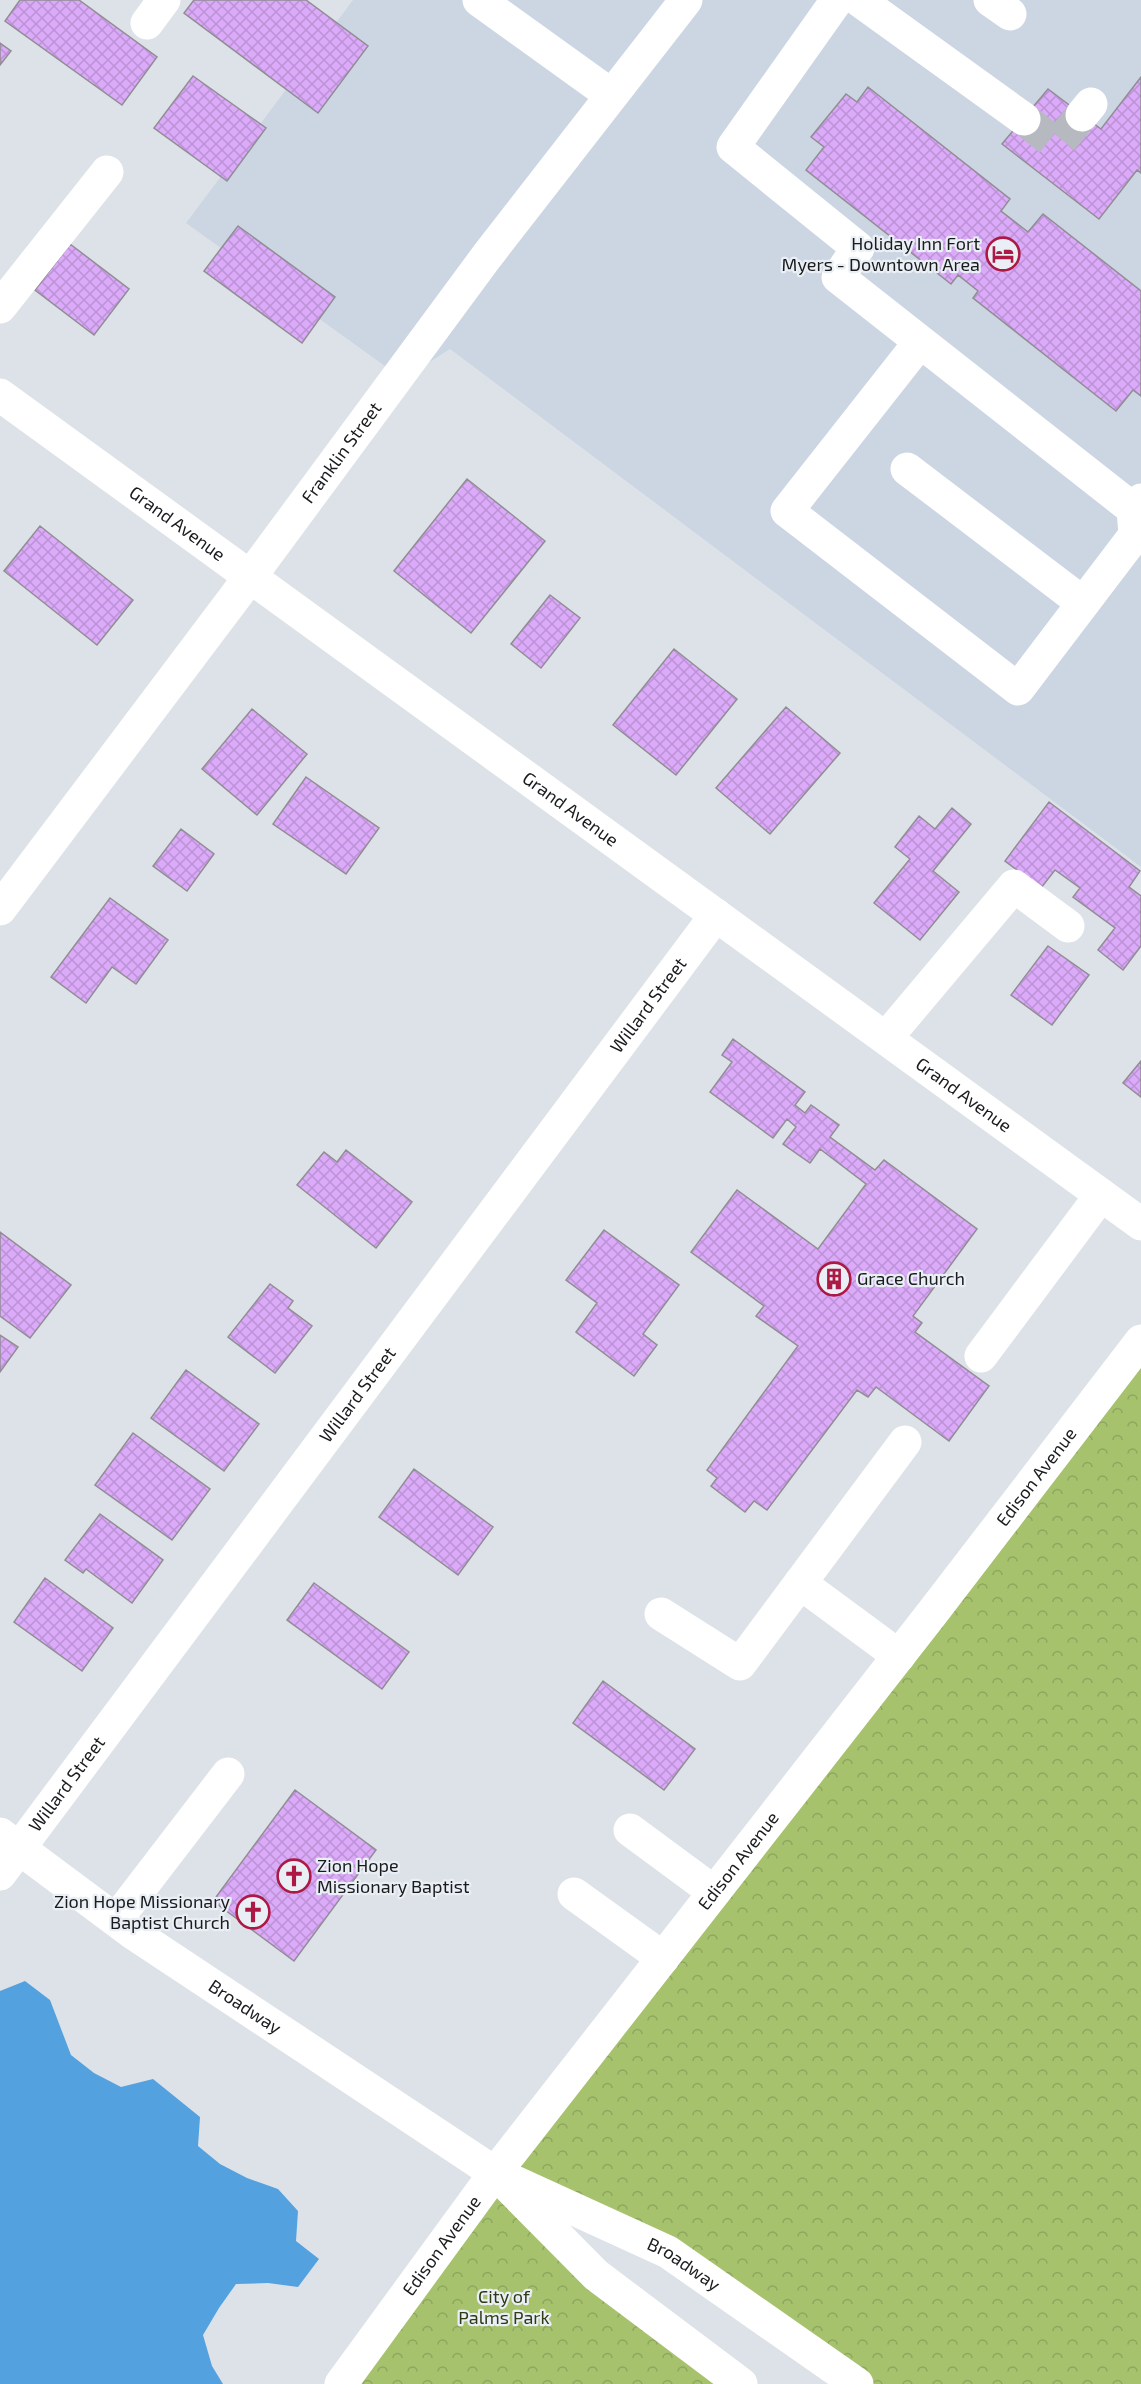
<svg xmlns="http://www.w3.org/2000/svg" width="1141" height="2384" viewBox="0 0 1141 2384" font-family="'Exo 2',sans-serif">
  <style>
    .built { fill: #ccd6e3 }
    .park { fill: url(#park-crowns) }
    .water { fill: #53a1df }
    .building { fill: url(#building-cross-hatch); stroke: #918d94; stroke-width: 1.5 }
    .lines { fill: none; stroke-linecap: round; stroke-linejoin: round }
    .minor-tunnel { stroke: #b6bac0; stroke-width: 33; stroke-dasharray: 33 16; stroke-linecap: butt }
    .minor { stroke: #fff; stroke-width: 33 }
    .labels { text-anchor: middle; stroke-width: 4.5; stroke-linejoin: round; paint-order: stroke }
    .poi-label { font-size: 18px; fill: #191b1d; stroke: #eaeff6; text-anchor: end }
    .street-label { font-size: 18px; fill: #191b1d; stroke: #eaeff6 }
    .park-label { font-size: 18px; fill: #2f3a15; stroke: #eaeff6 }
  </style>
  <defs>
    <pattern id="park-crowns" width="20" height="18" patternUnits="userSpaceOnUse" patternTransform="scale(1.5)"><rect width="20" height="18" fill="#a6c26d"/><path d="M2 6a3 3 0 1 1 6 0M12 15a3 3 0 1 1 6 0" fill="none" stroke="#8ea65e"/></pattern>
    <pattern id="building-cross-hatch" width="8" height="8" patternUnits="userSpaceOnUse" patternTransform="scale(1.5)"><rect width="8" height="8" fill="#dbaaf9"/><path d="M0 0l8 8M0 8l8-8" fill="none" stroke="#bb92d5"/></pattern>
  </defs>
  <rect width="100%" height="100%" fill="#dde2e9"/>
  <path class="built" d="M353,0H1141V867L450,349L403,379L186,223Z"/>
  <path class="park" d="M1141,1363V2384H863L509,2167Z
    M498,2187L723,2384H352Z"/>
  <path class="water" d="M25,1981L50,2000L71,2055L94,2073L121,2087L153,2079L200,2117L198,2146L220,2164L247,2178L278,2189L298,2211L296,2241L319,2259L298,2287L268,2283L236,2284L219,2308L203,2335L212,2366L223,2384H0V1991Z"/>
  <path class="building" d="M20,0H79L157,57L122,105L5,21Z
    M194,0H306L368,46L318,113L184,13Z
    M0,43L11,51L0,65Z
    M193,76L266,128L227,181L154,128Z
    M1141,77V173L1137,170L1099,219L1002,144L1048,89L1101,129Z
    M868,87L1010,199L1001,211L1028,232L1043,214L1141,291V396L1133,390L1116,411L973,298L978,291L958,275L951,284L806,170L824,147L811,137L846,94L857,102Z
    M238,226L335,297L302,343L204,271Z
    M70,244L129,289L94,335L35,290Z
    M467,479L545,541L471,633L394,571Z
    M40,526L133,600L97,645L4,571Z
    M550,595L580,618L541,668L511,644Z
    M674,649L737,699L676,775L613,725Z
    M786,707L840,753L770,834L716,788Z
    M252,709L307,754L257,815L202,769Z
    M306,777L379,828L346,874L273,824Z
    M1049,802L1140,871L1129,887L1141,896V946L1123,970L1098,950L1115,928L1073,897L1080,888L1055,870L1041,888L1005,861Z
    M952,808L971,824L933,871L959,892L920,940L874,903L910,859L895,847L919,816L935,829Z
    M181,829L214,854L187,891L153,866Z
    M110,898L168,940L136,984L112,967L86,1003L51,977Z
    M1048,946L1089,975L1052,1025L1011,995Z
    M733,1039L805,1092L795,1105L805,1113L811,1105L839,1125L830,1137L875,1170L884,1160L977,1229L913,1316L922,1323L915,1332L989,1386L949,1441L876,1387L868,1397L857,1390L767,1510L754,1501L745,1512L711,1486L717,1478L707,1470L798,1346L756,1316L764,1306L691,1252L737,1190L818,1249L866,1184L820,1149L810,1163L783,1144L796,1127L787,1119L773,1138L710,1092L732,1062L722,1055Z
    M1141,1061V1097L1123,1083Z
    M346,1150L412,1202L376,1248L297,1185L324,1152L337,1162Z
    M604,1230L679,1285L643,1334L657,1345L634,1376L576,1332L597,1303L566,1280Z
    M0,1232L71,1285L30,1338L0,1316Z
    M270,1284L293,1301L288,1308L312,1326L275,1373L228,1337Z
    M0,1335L18,1347L0,1372Z
    M186,1370L259,1424L224,1471L151,1418Z
    M133,1433L210,1489L172,1540L95,1485Z
    M414,1469L493,1527L458,1575L379,1517Z
    M100,1514L163,1560L132,1603L86,1569L83,1573L65,1560Z
    M45,1578L113,1628L82,1671L14,1622Z
    M314,1583L409,1652L382,1689L287,1620Z
    M603,1681L695,1749L664,1790L573,1723Z
    M295,1790L376,1850L294,1961L213,1901Z"/>
  <g class="lines">
    <path class="minor-tunnel" d="M1024,119L1057,145L1082,115"/>
    <g class="minor">
      <path d="M479,0L611,95"/>
      <path d="M837,0L733,147L858,248L838,277L1133,509L1141,500"/>
      <path d="M859,0L1024,119"/>
      <path d="M990,0L1010,14"/>
      <path d="M147,23L164,0"/>
      <path d="M1082,115L1091,104"/>
      <path d="M0,307L107,172"/>
      <path d="M920,342L787,511L1018,689L1135,535L1133,509"/>
      <path id="s1" d="M0,395L1141,1224"/>
      <path d="M907,469L1083,603"/>
      <path id="s2" d="M0,909L250,577L487,256L686,0"/>
      <path d="M886,1038L1014,886L1068,926"/>
      <path d="M981,1356L1101,1195"/>
      <path d="M800,1583L899,1656"/>
      <path d="M661,1614L740,1664L905,1442"/>
      <path d="M630,1830L714,1892"/>
      <path id="s3" d="M0,1834L133,1933L495,2173L668,2252L857,2384"/>
      <path id="s4" d="M0,1874L716,915"/>
      <path d="M574,1894L663,1958"/>
      <path d="M116,1920L228,1774"/>
      <path d="M509,2187L596,2275L741,2384"/>
      <path id="s5" d="M341,2384L495,2173L933,1612L1141,1341"/>
    </g>
  </g>
  <defs>
    <g id="hotel-ring" transform="scale(1.725)"><circle r="9.5" fill="#eaeff6" stroke="#ac1945" stroke-width="1.5"/><path d="M-6-4.5h1.5V1H6V5H4.5V3h-9V5H-6ZM-4 0a1.8 1.8 0 1 1 3.6 0ZM.5 0V-2.5h3Q6-2.5 6 0Z" fill="#ac1945"/></g>
    <g id="building-ring" transform="scale(1.725)"><circle r="9.5" fill="#eaeff6" stroke="#ac1945" stroke-width="1.5"/><path d="M-4-6H4V6H1V3H-1V6H-4ZM-2.5-4.3h1.7v1.8h-1.7ZM.8-4.3h1.7v1.8H.8ZM-2.5-1h1.7V.8h-1.7ZM.8-1h1.7V.8H.8Z" fill="#ac1945"/></g>
    <g id="church-ring" transform="scale(1.725)"><circle r="9.5" fill="#eaeff6" stroke="#ac1945" stroke-width="1.5"/><path d="M-1.2-6h2.4v3.5h3.3v2.4h-3.3V6h-2.4V-.1h-3.3v-2.4h3.3Z" fill="#ac1945"/></g>
  </defs>
  <g fill-rule="evenodd">
    <use href="#hotel-ring" x="1003" y="254"/>
    <use href="#building-ring" x="834" y="1279"/>
    <use href="#church-ring" x="294" y="1876"/>
    <use href="#church-ring" x="253" y="1912"/>
  </g>
  <g class="labels">
    <g class="poi-label">
      <text x="980" y="250">Holiday Inn Fort<tspan x="980" dy="21">Myers - Downtown Area</tspan></text>
      <text x="857" y="1285" text-anchor="start">Grace Church</text>
      <text x="317" y="1872" text-anchor="start">Zion Hope<tspan x="317" dy="21">Missionary Baptist</tspan></text>
      <text x="230" y="1908">Zion Hope Missionary<tspan x="230" dy="21">Baptist Church</tspan></text>
    </g>
    <g class="street-label">
      <text dy="6" stroke="none"><textPath href="#s2" startOffset="570">Franklin Street</textPath></text>
      <text dy="6" stroke="none"><textPath href="#s1" startOffset="219">Grand Avenue</textPath></text>
      <text dy="6" stroke="none"><textPath href="#s1" startOffset="705">Grand Avenue</textPath></text>
      <text dy="6" stroke="none"><textPath href="#s4" startOffset="1084">Willard Street</textPath></text>
      <text dy="6" stroke="none"><textPath href="#s1" startOffset="1191">Grand Avenue</textPath></text>
      <text dy="6" stroke="none"><textPath href="#s4" startOffset="598">Willard Street</textPath></text>
      <text dy="6" stroke="none"><textPath href="#s5" startOffset="1143">Edison Avenue</textPath></text>
      <text dy="6" stroke="none"><textPath href="#s4" startOffset="112">Willard Street</textPath></text>
      <text dy="6" stroke="none"><textPath href="#s5" startOffset="657">Edison Avenue</textPath></text>
      <text dy="6" stroke="none"><textPath href="#s3" startOffset="300">Broadway</textPath></text>
      <text dy="6" stroke="none"><textPath href="#s5" startOffset="171">Edison Avenue</textPath></text>
      <text dy="6" stroke="none"><textPath href="#s3" startOffset="810">Broadway</textPath></text>
    </g>
    <g class="park-label">
      <text x="504" y="2303">City of<tspan x="504" dy="21">Palms Park</tspan></text>
    </g>
  </g>
</svg>
